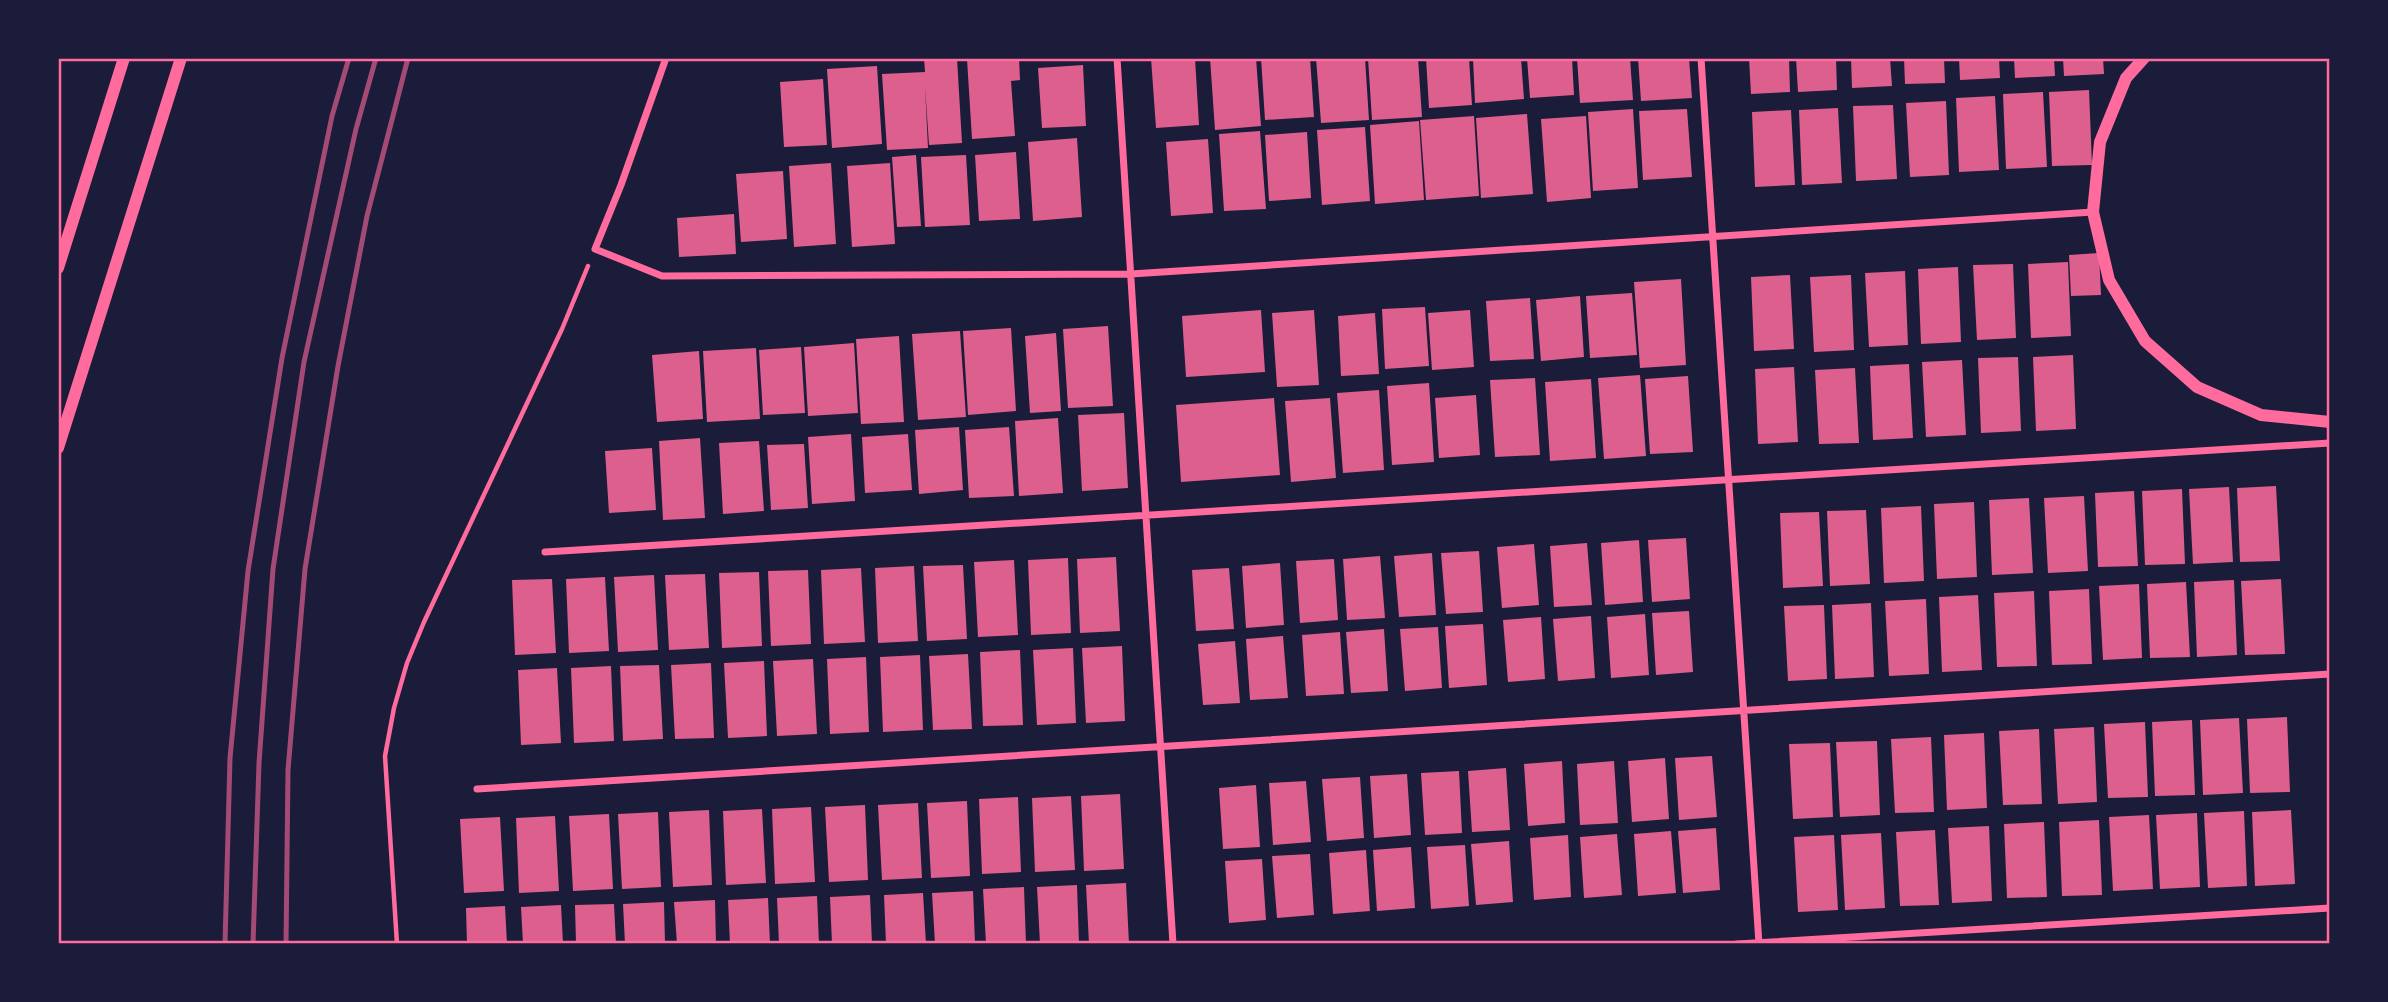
<svg xmlns="http://www.w3.org/2000/svg" width="2388" height="1002" viewBox="0 0 2388 1002" font-family="Inter,sans-serif">
  <style>
    .building { fill: #dd5f8e }
    .lines { fill: none; stroke-linecap: round; stroke-linejoin: round }
    .path { stroke: #ff6b9d; stroke-width: 4.5 }
    .minor { stroke: #ff6b9d; stroke-width: 7 }
    .tertiary { stroke: #ff6b9d; stroke-width: 12 }
    .rail { stroke: #a44b75; stroke-width: 5 }
    .neatline { fill: none; stroke: #ff6b9d; stroke-width: 2.5 }
  </style>
  <rect width="100%" height="100%" fill="#1b1b3a"/>
  <path class="building" d="M924,58H957L962,143L929,145L925,86L928,148L887,150L882,74L925,72Z
    M1019,58L1020,80L1011,81L1015,136L972,139L967,59Z
    M1151,58H1195L1199,125L1156,128Z
    M1210,58H1256L1261,126L1215,130Z
    M1261,58H1310L1314,117L1265,120Z
    M1316,58H1365L1369,120L1321,123Z
    M1368,58H1418L1422,117L1372,120Z
    M1426,58H1469L1472,105L1429,108Z
    M1473,58H1521L1524,99L1475,103Z
    M1527,58H1572L1574,95L1530,98Z
    M1577,58H1630L1633,100L1580,103Z
    M1638,58H1689L1692,98L1641,101Z
    M1749,58H1789L1790,92L1751,94Z
    M1796,58H1836L1837,90L1798,92Z
    M1851,58H1890L1892,86L1852,88Z
    M1904,58H1944L1945,83L1905,84Z
    M1959,58H1999L2000,78L1960,80Z
    M2014,58H2054L2055,76L2015,78Z
    M2063,58H2103L2104,74L2064,76Z
    M1083,65L1086,126L1042,128L1038,68Z
    M877,66L882,144L832,148L827,69Z
    M823,79L827,145L784,147L780,82Z
    M2089,90L2092,165L2052,166L2049,92Z
    M2043,92L2047,167L2006,169L2003,94Z
    M1995,96L1999,170L1959,172L1956,98Z
    M1946,101L1949,175L1910,177L1906,103Z
    M1893,105L1897,179L1856,181L1853,106Z
    M1838,108L1842,183L1802,185L1799,110Z
    M1633,109L1638,188L1593,191L1588,112Z
    M1687,109L1692,177L1643,180L1639,111Z
    M1791,110L1795,185L1755,187L1752,112Z
    M1527,114L1533,194L1481,198L1476,118Z
    M1474,116L1479,196L1426,200L1420,120Z
    M1586,116L1591,198L1547,202L1541,119Z
    M1419,121L1424,200L1375,204L1370,125Z
    M1365,127L1370,201L1322,205L1317,130Z
    M1260,131L1266,209L1224,211L1219,134Z
    M1307,132L1311,198L1269,201L1265,135Z
    M1077,138L1082,217L1033,221L1028,142Z
    M1208,139L1213,213L1171,216L1166,142Z
    M1016,152L1020,219L979,221L975,155Z
    M916,155L921,226L897,227L892,157Z
    M966,155L970,225L925,227L921,157Z
    M831,163L836,244L794,247L789,166Z
    M890,163L895,244L852,247L847,166Z
    M783,171L787,239L741,242L736,174Z
    M734,214L736,254L679,257L677,218Z
    M2099,253L2101,295L2071,296L2069,255Z
    M2068,262L2071,336L2031,338L2028,264Z
    M2013,264L2016,338L1977,340L1973,265Z
    M1958,267L1961,342L1921,344L1918,269Z
    M1905,271L1908,345L1869,347L1865,273Z
    M1790,275L1794,349L1754,351L1751,277Z
    M1851,275L1854,350L1814,352L1810,277Z
    M1681,279L1686,365L1640,368L1634,282Z
    M1632,293L1637,355L1590,358L1586,296Z
    M1580,296L1584,357L1541,361L1536,300Z
    M1530,298L1534,359L1490,361L1486,301Z
    M1425,307L1429,366L1385,369L1382,309Z
    M1261,310L1265,372L1186,377L1182,316Z
    M1314,310L1319,385L1277,387L1272,313Z
    M1470,310L1474,367L1432,370L1428,313Z
    M1375,313L1379,374L1341,376L1338,316Z
    M1108,326L1113,406L1068,408L1063,329Z
    M1011,328L1016,411L968,415L963,331Z
    M960,331L966,417L918,420L912,334Z
    M1056,333L1061,411L1030,413L1025,336Z
    M899,336L904,422L861,424L856,339Z
    M854,343L858,413L808,416L804,347Z
    M801,347L805,413L763,415L759,350Z
    M756,348L760,419L707,422L703,351Z
    M699,351L703,419L657,422L652,355Z
    M2073,355L2076,429L2036,431L2033,357Z
    M2018,357L2021,431L1981,433L1978,358Z
    M1962,360L1966,435L1926,437L1922,362Z
    M1909,364L1913,438L1873,440L1870,366Z
    M1794,367L1798,442L1758,444L1755,369Z
    M1855,368L1859,443L1819,444L1815,370Z
    M1640,375L1646,456L1604,459L1598,378Z
    M1688,376L1693,452L1650,454L1645,379Z
    M1535,378L1540,455L1495,457L1490,380Z
    M1591,379L1596,458L1550,461L1545,382Z
    M1429,383L1434,462L1392,465L1387,386Z
    M1379,390L1384,470L1343,473L1337,393Z
    M1476,395L1480,455L1439,458L1435,398Z
    M1274,398L1280,475L1181,482L1176,405Z
    M1330,398L1336,478L1291,482L1285,401Z
    M1124,413L1128,488L1082,491L1078,415Z
    M1058,418L1063,493L1019,496L1015,421Z
    M959,427L963,490L919,494L915,430Z
    M1009,427L1014,496L969,498L965,430Z
    M851,434L855,501L812,504L808,437Z
    M908,434L912,490L865,493L862,437Z
    M700,438L705,518L663,520L659,441Z
    M759,441L764,511L723,514L719,443Z
    M804,444L808,508L771,510L767,445Z
    M652,448L656,510L609,513L605,451Z
    M2276,486L2280,561L2240,562L2237,488Z
    M2229,487L2233,562L2193,564L2189,489Z
    M2182,489L2185,564L2145,565L2142,491Z
    M2134,491L2138,566L2098,567L2095,493Z
    M2084,496L2088,571L2048,573L2044,498Z
    M2029,498L2033,573L1992,575L1989,500Z
    M1974,502L1977,577L1937,579L1934,504Z
    M1921,506L1924,581L1884,583L1881,508Z
    M1866,510L1870,584L1830,586L1827,511Z
    M1819,512L1823,586L1783,588L1780,513Z
    M1686,538L1690,599L1652,602L1648,540Z
    M1639,540L1643,602L1605,605L1601,543Z
    M1587,543L1592,605L1554,607L1550,546Z
    M1534,544L1539,605L1502,608L1497,547Z
    M1479,551L1483,612L1446,614L1441,553Z
    M1432,553L1436,615L1399,617L1394,556Z
    M1380,556L1385,618L1347,620L1343,559Z
    M1116,557L1120,631L1080,633L1077,559Z
    M1068,558L1071,633L1031,635L1028,560Z
    M1334,559L1338,620L1300,623L1296,561Z
    M1014,560L1018,635L978,637L974,562Z
    M1280,563L1284,625L1246,628L1242,566Z
    M963,565L967,639L927,641L923,566Z
    M914,566L918,641L878,643L875,568Z
    M861,568L865,642L824,644L821,570Z
    M1229,568L1234,629L1196,631L1192,570Z
    M808,570L811,644L771,646L768,571Z
    M759,572L762,646L722,648L719,573Z
    M705,574L709,648L669,650L665,575Z
    M654,575L658,650L618,652L614,577Z
    M605,577L609,651L569,653L566,579Z
    M552,579L556,653L515,655L512,580Z
    M2281,579L2285,654L2245,655L2241,581Z
    M2234,580L2237,655L2197,657L2194,582Z
    M2186,582L2190,657L2150,658L2147,584Z
    M2139,584L2142,658L2103,660L2099,586Z
    M2089,589L2092,664L2052,665L2049,591Z
    M2034,591L2037,666L1997,667L1994,593Z
    M1978,595L1982,670L1942,672L1939,597Z
    M1926,599L1929,674L1889,676L1885,601Z
    M1871,603L1874,677L1835,679L1832,605Z
    M1824,605L1827,679L1788,681L1784,606Z
    M1689,611L1693,672L1656,675L1652,613Z
    M1645,614L1649,675L1611,678L1607,617Z
    M1591,616L1595,678L1558,681L1553,619Z
    M1541,617L1545,679L1508,682L1503,620Z
    M1483,624L1487,685L1449,688L1445,626Z
    M1438,627L1442,688L1405,691L1400,629Z
    M1384,629L1388,691L1351,693L1346,632Z
    M1340,632L1344,694L1306,696L1302,635Z
    M1283,636L1288,698L1250,700L1246,639Z
    M1235,641L1240,703L1203,705L1198,644Z
    M1122,646L1125,721L1086,723L1082,648Z
    M1073,648L1076,723L1037,725L1033,650Z
    M1020,650L1023,725L983,726L980,652Z
    M968,654L972,729L933,730L929,656Z
    M920,655L923,730L883,732L880,657Z
    M866,657L869,732L830,734L827,659Z
    M813,659L817,734L777,736L773,661Z
    M764,661L767,736L728,738L724,663Z
    M711,663L714,738L675,739L671,665Z
    M659,665L663,739L623,741L620,666Z
    M611,666L614,741L574,743L571,668Z
    M557,668L561,743L521,745L518,670Z
    M2287,717L2290,792L2250,793L2247,719Z
    M2239,718L2243,793L2203,795L2200,720Z
    M2192,720L2195,795L2155,796L2152,722Z
    M2145,722L2148,797L2108,798L2104,724Z
    M2094,727L2097,802L2058,804L2054,729Z
    M2039,729L2042,804L2003,805L1999,731Z
    M1984,733L1987,808L1947,810L1944,735Z
    M1931,737L1934,812L1895,813L1891,739Z
    M1877,741L1880,815L1840,817L1836,742Z
    M1830,743L1833,817L1793,819L1789,744Z
    M1712,756L1717,817L1679,820L1675,758Z
    M1665,758L1669,819L1632,822L1628,761Z
    M1562,761L1565,823L1528,826L1524,764Z
    M1614,761L1618,823L1580,825L1577,764Z
    M1506,768L1510,830L1472,832L1468,771Z
    M1459,771L1462,833L1425,835L1421,773Z
    M1407,774L1411,835L1374,838L1370,776Z
    M1360,777L1364,838L1327,841L1322,779Z
    M1306,781L1311,842L1273,845L1269,783Z
    M1256,785L1260,847L1223,849L1219,788Z
    M1120,794L1124,869L1084,871L1081,796Z
    M1071,796L1075,870L1035,872L1032,798Z
    M1018,797L1021,872L982,874L979,799Z
    M967,801L970,876L931,878L927,803Z
    M918,803L922,878L882,880L878,805Z
    M865,805L868,880L829,882L825,807Z
    M811,807L815,882L775,884L772,809Z
    M762,809L766,883L726,885L723,811Z
    M709,810L712,885L673,887L669,812Z
    M2291,810L2295,884L2255,886L2252,812Z
    M2244,811L2247,886L2208,888L2204,813Z
    M658,812L661,887L622,889L618,814Z
    M2197,813L2200,887L2160,889L2156,815Z
    M609,814L613,889L573,891L569,816Z
    M2149,815L2153,889L2113,891L2109,817Z
    M555,816L559,891L519,893L516,818Z
    M500,817L504,891L464,893L460,819Z
    M2099,820L2102,895L2062,896L2059,822Z
    M2044,822L2047,897L2007,898L2004,824Z
    M1989,826L1992,901L1952,903L1948,828Z
    M1716,828L1720,890L1683,893L1678,831Z
    M1935,830L1939,905L1900,906L1896,832Z
    M1671,831L1676,893L1638,896L1634,834Z
    M1881,833L1885,908L1845,910L1841,835Z
    M1617,834L1622,895L1584,898L1580,837Z
    M1568,835L1571,897L1534,900L1530,838Z
    M1834,835L1838,910L1798,912L1794,837Z
    M1509,841L1513,902L1476,905L1471,844Z
    M1465,845L1469,906L1431,909L1427,847Z
    M1411,847L1415,908L1377,911L1373,850Z
    M1366,850L1370,911L1333,914L1329,853Z
    M1310,854L1314,915L1277,918L1272,856Z
    M1262,859L1266,920L1229,923L1225,861Z
    M1126,883L1129,944H1089L1086,885Z
    M1077,885L1079,944H1040L1037,887Z
    M1024,887L1026,944H986L983,889Z
    M973,891L975,944H935L932,893Z
    M923,893L926,944H886L884,895Z
    M870,895L872,944H832L830,897Z
    M817,896L819,944H779L777,898Z
    M768,898L770,944H730L728,900Z
    M715,900L716,944H677L674,902Z
    M664,902L665,944H625L623,904Z
    M614,904L616,944H576L575,905Z
    M561,905L563,944H523L521,907Z
    M505,906L507,944H467L466,908Z"/>
  <g class="lines">
    <path class="path" d="M397,944L385,756L394,708L407,663L424,622L562,329L588,266"/>
    <path class="minor" d="M666,58L621,185L595,249L662,276L1131,274L2093,212
      M1117,58L1173,944
      M1701,58L1759,944
      M545,552L2330,443
      M477,789L2330,674
      M1737,944L2330,908"/>
    <path class="tertiary" d="M2144,58L2126,78L2100,142L2093,212L2109,280L2145,341L2197,387L2261,415L2330,422
      M58,268L124,58
      M58,448L181,58"/>
    <path class="rail" d="M225,944L230,758L248,571L282,358L332,116L349,58
      M253,944L259,763L273,569L304,362L356,129L376,58
      M286,944L288,770L305,569L338,366L367,216L408,58"/>
  </g>
  <rect width="2388" height="1002" fill="none" stroke="#1b1b3a" stroke-width="119"/>
  <rect x="60" y="60" width="2268" height="882" class="neatline"/>
</svg>
